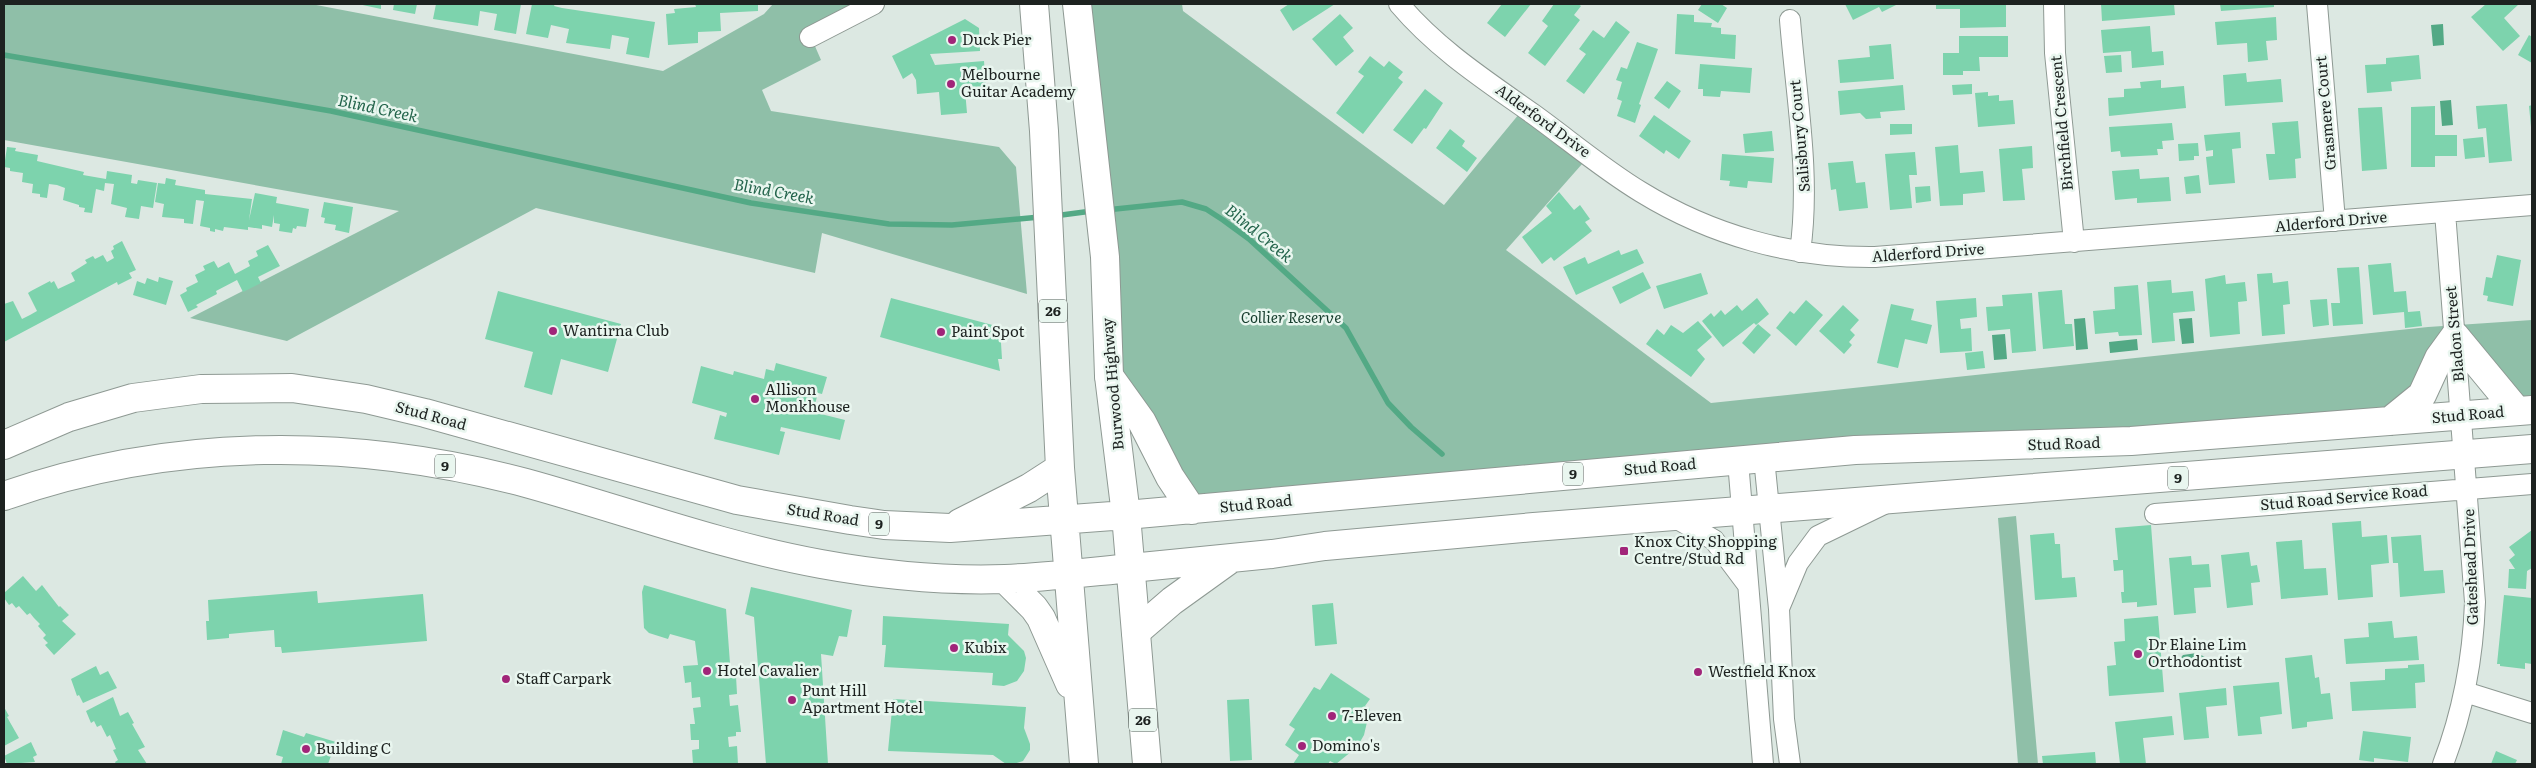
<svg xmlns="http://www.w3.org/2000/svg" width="2536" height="768" viewBox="0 0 2536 768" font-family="Literata,serif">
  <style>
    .green { fill: #8fbfa8 }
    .water { fill: #53a985 }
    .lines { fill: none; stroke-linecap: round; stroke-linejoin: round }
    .stream { stroke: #53a985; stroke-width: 5.5 }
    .building { fill: #7dd3ad }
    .street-casing { stroke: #8e9993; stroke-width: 22 }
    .primary-casing { stroke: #8e9993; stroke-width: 30 }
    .highway-casing { stroke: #8e9993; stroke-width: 30 }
    .street { stroke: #fff; stroke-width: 20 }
    .primary { stroke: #fff; stroke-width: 28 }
    .highway { stroke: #fff; stroke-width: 28 }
    .poi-dot { fill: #a12579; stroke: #e9f6ef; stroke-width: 2 }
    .labels { text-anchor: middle; stroke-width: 5; stroke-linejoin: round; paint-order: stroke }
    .shield { fill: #e9f6ef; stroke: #5a625e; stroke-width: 1 }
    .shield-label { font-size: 14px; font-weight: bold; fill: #1d2220 }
    .poi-label { font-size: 15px; fill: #1d2220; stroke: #e9f6ef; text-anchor: start }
    .street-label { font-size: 15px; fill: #1d2220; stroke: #e9f6ef }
    .park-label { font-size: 15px; font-style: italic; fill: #143b2b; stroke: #e9f6ef }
    .water-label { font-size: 16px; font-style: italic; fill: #23644b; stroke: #e9f6ef }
  </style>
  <rect width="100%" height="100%" fill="#dce8e2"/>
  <path class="green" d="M4,4H311L663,71L764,14L773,4H874L811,37L821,60L762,90L771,111L999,147L1016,167L1027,294L822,233L815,273L536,208L287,341L190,318L399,211L4,140Z
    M1077,4H1182L1183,11L1444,205L1524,108L1590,155L1506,250L1711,403L2428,327L2532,320V410L2455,336L2390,421L1192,510L1109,376Z
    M2016,516L2038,764H2018L1998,518Z"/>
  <path class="water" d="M2443,24L2444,45L2433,46L2431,25Z
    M2451,100L2453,125L2442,126L2440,101Z
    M2085,318L2088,349L2076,350L2074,319Z
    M2192,318L2194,343L2182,344L2179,319Z
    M2005,334L2007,359L1994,360L1992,335Z
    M2137,339L2138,350L2110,353L2109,342Z
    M2197,653L2205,657L2204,669L2193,664L2186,667L2181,665L2179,660L2183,655Z"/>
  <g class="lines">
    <path class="stream" d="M4,55L331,111L751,203L889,224L952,225L1040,217
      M1106,210L1182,202L1206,209L1223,220L1249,239L1346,328L1388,403L1411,427L1442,454
      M1054,216L1092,211"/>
  </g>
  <path class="building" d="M358,4H381V9Z
    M394,4H417L415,14L393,10Z
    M436,4H521L516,34L494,30L497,14L480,11L478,26L433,19Z
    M532,4H555L554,6L562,8L655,22L649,58L626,54L629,38L612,35L610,49L566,43L569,29L551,25L548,38L526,34Z
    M695,4H758V11L720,13L721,31L698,32V43L668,45L666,14L675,13L674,9L696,7Z
    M1289,4H1335L1293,31L1280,10Z
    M1502,4H1531L1505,37L1487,23Z
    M1554,4H1578L1581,6L1574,15L1580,20L1545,66L1528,53L1548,26L1542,21Z
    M1702,4H1721L1727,8L1718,23L1698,10Z
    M1845,4H1898L1882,12L1879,7L1853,20Z
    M1936,4H2006V27L1960,28V9H1936Z
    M2101,4H2174L2175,15L2102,21Z
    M2220,4H2274V7L2221,11Z
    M2486,4H2519L2504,18L2520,36L2503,51L2471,17Z
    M1340,14L1353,28L1343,37L1354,51L1336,66L1312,39Z
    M1677,14L1694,15V22L1712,23L1711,27L1721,28V34L1736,35L1735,59L1675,54Z
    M2276,17L2277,40L2266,41L2268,60L2248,62L2247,43L2217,45L2215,22Z
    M965,19L979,28L980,51L930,54L935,65L984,61L986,88L965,90L967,113L941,115L939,92L917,94L916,80L912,73L903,79L892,56Z
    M1616,21L1630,32L1584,94L1566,81L1586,54L1579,49L1593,30L1604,38Z
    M2150,26L2152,52L2163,51L2164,65L2132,68L2131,51L2103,53L2101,30Z
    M2529,35L2532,37V63L2518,55Z
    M1959,36H2008V57H1979L1980,71H1963V75H1943V53H1959Z
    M1637,42L1658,49L1639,104L1641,105L1635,123L1617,116L1622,101L1617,99L1622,82L1616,80L1621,67L1627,69Z
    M1891,44L1894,79L1840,83L1838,60L1870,57L1869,46Z
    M2121,55L2122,72L2106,73L2104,56Z
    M2419,55L2421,79L2391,82L2392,91L2367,93L2365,65L2386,64V58Z
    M1370,56L1384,67L1389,61L1403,72L1398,78L1403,82L1363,134L1336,113L1364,76L1358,72Z
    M1700,64L1752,68L1750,93L1721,91L1720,97L1703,96V89H1698Z
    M2246,73L2247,82L2281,79L2283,102L2225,106L2223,75Z
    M2161,80V88L2184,86L2186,108L2109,116L2108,98L2124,97V89L2141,88L2140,82Z
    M1667,81L1681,91L1669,109L1654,98Z
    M1972,84V94L1953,95L1952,85Z
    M1903,85L1905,110L1880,112L1881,118L1866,119L1860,113L1840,115L1838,91Z
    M1425,89L1443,103L1426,129L1424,128L1412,144L1393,130Z
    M1988,92V96L1999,95V101L2013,100L2015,124L1978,127L1975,93Z
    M2507,104L2512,161L2489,163L2486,128L2478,129L2476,106Z
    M2532,105V127H2531L2529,106Z
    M2435,106V135H2457V156H2435V167H2411V107Z
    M2382,107L2387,169L2362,171L2358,108Z
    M1654,115L1691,141L1679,159L1666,150L1664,154L1639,136Z
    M2298,121L2301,158L2295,159L2296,178L2269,180L2266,154H2275L2272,123Z
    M2172,123L2174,140L2162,141L2163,149H2157L2158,155L2121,157L2120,151L2111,152L2109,127Z
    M1890,124H1912V134L1890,135Z
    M1450,129L1465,141L1462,146L1477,158L1467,172L1436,148Z
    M1772,131L1774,151L1745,153L1743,134Z
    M2240,132L2241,148L2232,149L2235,183L2209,185L2206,157L2213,156V150L2206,151L2204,135Z
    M2483,137L2485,157L2465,159L2463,139Z
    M2198,143L2199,156H2194V160L2179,161L2178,144Z
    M1958,145L1960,173L1983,171L1985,192L1963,194V205L1940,206L1935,147Z
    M2032,146L2033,168L2022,169L2025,200L2003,201L1999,149Z
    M7,147L16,148L15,151L38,155L37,161L84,172L83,175L106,179L107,171L132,175L131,183L137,184L138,180L157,183L153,208L141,206L139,219L125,217L127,208L111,204L114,184L105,183L104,191L96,189L92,213L84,212L85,208L79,207V205L63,200L65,188L57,185L49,184L47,198L40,197V194L32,193L33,184L22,182L23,173L10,171V168L4,167Z
    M1915,152L1917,175H1909L1912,208L1890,210L1885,154Z
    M1722,154L1774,158L1772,183L1748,181L1747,188L1729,186L1730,181L1720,180Z
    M1853,161L1856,183L1865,182L1868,208L1839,211L1836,189L1831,190L1828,163Z
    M2139,169L2140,179L2169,177L2171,201L2137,203V198L2115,200L2112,171Z
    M2199,175L2201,193L2186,194L2184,177Z
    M166,178L176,180L175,185L205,190V194L252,199L249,220L255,193L277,197L276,203L309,209L306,227L297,226L296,229L293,228L292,233L279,231L280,224L274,223V215L272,227L262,225V229L248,227V230L224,227L223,231L215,229V232L210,231V228L200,226L204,201L196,200L193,224L184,223V219L162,217L164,204L155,202L158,183L165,184Z
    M1930,186L1931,201L1916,203L1915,187Z
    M1559,192L1574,210L1580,205L1590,219L1585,222L1592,231L1554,261L1551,257L1542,264L1522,237L1552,213L1546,206Z
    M324,202L353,207L349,233L335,230L336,225L324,223L325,218L321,217Z
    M122,241L136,270L129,273L132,278L118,285L117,282L4,342V304L13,301L22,319L30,315L37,311L28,293L31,291L50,281L51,283L54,281L58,289L75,281L71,273L87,263L85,260L93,256L95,259L103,255L107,262L114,258L111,251L114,249L113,246Z
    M268,245L280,266L258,277L261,283L243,292L237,280L216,291L217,294L196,305L198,307L188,312L180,295L187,291L186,288L198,282L195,275L205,270L203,266L214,261L218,268L229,262L235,274L250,266L248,261L258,256L256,251Z
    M1637,249L1644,263L1576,295L1563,267L1585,257L1588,264L1619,250L1621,255Z
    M2497,255L2521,260L2513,306L2487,301L2488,296L2483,295L2486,277L2492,278Z
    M2391,263L2394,292L2406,291L2408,312L2420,311L2422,326L2405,328L2404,312L2373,315L2368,265Z
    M2359,267L2363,324L2333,326L2331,303H2340L2337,268Z
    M1643,272L1651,288L1620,304L1612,287Z
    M1701,273L1708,294L1664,309L1656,286Z
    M2272,273L2273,283L2288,281L2290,304L2283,305L2285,334L2262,336L2257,274Z
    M2225,275L2226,284L2245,282L2247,301L2238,302L2240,334L2210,337L2205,279Z
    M159,277L173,281L166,305L133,295L137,281L145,284L147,278L158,282Z
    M2171,280L2172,293L2193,291L2195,311L2173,313L2175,341L2152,343L2147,282Z
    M2138,285L2142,335L2119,336L2118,332L2095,334L2093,311L2115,309L2114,287Z
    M2062,290L2065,324H2072L2074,346L2043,349L2038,292Z
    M498,291L621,324L608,372L561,359L552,395L524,387L533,352L485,339Z
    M2032,293L2036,351L2012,353L2010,329L1988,331L1986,307L2003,306L2002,295Z
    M891,298L1000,327L1002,359H998L1000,371L880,337Z
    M1757,298L1769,314L1756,325L1754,323L1723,347L1702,321L1711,313L1714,317L1721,310L1725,315L1737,305L1742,311Z
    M1976,298L1977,317L1960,319L1961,329L1971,328L1972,351L1940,353L1936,301Z
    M2327,299L2329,325L2313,327L2310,300Z
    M1806,300L1823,315L1796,346L1776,328L1790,311L1794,314Z
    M1891,304L1914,309L1911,320L1932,325L1927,344L1905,339L1898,368L1877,363Z
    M1843,305L1859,320L1850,330L1855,335L1849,342L1852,345L1844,354L1819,331Z
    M1698,321L1712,337L1697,350L1705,359L1691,377L1646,344L1657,329L1664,335L1671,325L1683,333Z
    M1758,324L1771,335L1754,354L1742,343Z
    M1983,351L1985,368L1967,370L1965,353Z
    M776,363L827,377L822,394L818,393L814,408L810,407L809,411L845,420L840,440L781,427L780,431L785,432L779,455L714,439L720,415L726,417L727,413L692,403L701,366L733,375L734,371L764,379L766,369L774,371Z
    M2361,521L2362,537L2387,535L2389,563L2371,565L2373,597L2338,600L2332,523Z
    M2151,525L2157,605L2137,607V602L2122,603L2121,592H2124L2123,570L2114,571L2113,560H2118L2115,528Z
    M2532,530V568L2527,571L2526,589L2508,588L2509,569H2515L2509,560L2515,555L2509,547Z
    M2054,533L2055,544H2060L2062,578L2075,577L2077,597L2035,600L2030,535Z
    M2421,535L2424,571L2443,570L2445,593L2400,597L2398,563H2393L2391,537Z
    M2302,540L2304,569L2326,568L2328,595L2281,599L2276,542Z
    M2249,552L2251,566L2257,565L2260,582L2251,583L2253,605L2227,608L2221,555Z
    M2191,556L2192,565L2209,564L2211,587L2194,588L2196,613L2174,615L2169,558Z
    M23,576L36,591L42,585L59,607L60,606L69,615L62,621L76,634L54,655L45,645L48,643L43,638L46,635L38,626L40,624L34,618L30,613L27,615L19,606L16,608L12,603L9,605L4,598V593Z
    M644,585L726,609L731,677L736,676L737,694L729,695L730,706L738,705L741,732H736V736L728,737L729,747L737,746L738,764H693L692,750L699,749V740H691L690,724H695L693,708L701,707L700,697L692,698L691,682L685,683L683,666L698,665L695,641L670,634L668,639L649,633L644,628L642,592Z
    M751,587L852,610L847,637L839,636L833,656L821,654L828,764H766L754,617L745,614Z
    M317,591L318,603L423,594L427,641L282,653L281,647H275L274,630L229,634V638L207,640L206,621H209L208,600Z
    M2504,595L2532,598V664L2525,663V669L2500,666V664H2497Z
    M1333,603L1337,644L1315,646L1312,605Z
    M883,616L1009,624L1008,635L1024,651L1026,658L1024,671L1017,681L1004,686L992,685L993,673L884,667L886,645H882Z
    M2158,616L2164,692L2109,696L2107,666L2116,665L2114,642L2125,641L2124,619Z
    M2392,621L2394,638L2417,636L2419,660L2346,664L2344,639L2369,637L2368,623Z
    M2312,655L2315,678L2319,677L2321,694L2330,693L2333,719L2307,722V727L2292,729L2285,658Z
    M2424,664L2425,682L2415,683L2416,708L2352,711L2350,682L2385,680V669L2408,668V665Z
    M96,666L100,675L108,671L117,688L83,703L79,695L77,696L71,679Z
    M1331,673L1370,699L1365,706L1370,709L1364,735L1357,747L1336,764L1330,761L1328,764H1293L1299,755L1285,745L1295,729L1289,725L1314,687L1320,690Z
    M2279,682L2282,714L2260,717L2262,734L2238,736L2233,686Z
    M2226,688L2227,705L2206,707L2209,738L2184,740L2179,693Z
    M113,697L120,716L128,712L134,723L132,724L145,747L138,750L147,764H116L115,762L118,760L113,750L116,749L110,735L107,737L101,725L97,727L94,721L91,723L86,711Z
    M893,699L1026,707L1024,728L1030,744V750L1023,761L1014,764H1006L993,755L888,751Z
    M1249,699L1252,760L1230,761L1227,700Z
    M4,707L9,716L7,717L19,738L4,746Z
    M2172,716L2174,735L2143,738L2146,764H2120L2115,722Z
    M283,730L304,737L306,733L336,742L328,764H281L283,757L276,755Z
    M2363,731L2411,737L2408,762L2374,758V762L2359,760Z
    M31,742L37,755L33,757L35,762L7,764L4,756Z
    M2496,751L2517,760L2515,764H2491Z
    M2095,752L2096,764H2043L2042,756Z"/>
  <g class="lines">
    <g class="street-casing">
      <path id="street" d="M1399,4C1437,49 1485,80 1533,114C1569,140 1603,169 1641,192C1711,235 1792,258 1875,257L2532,205
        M2054,4L2055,53L2074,242
        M2317,4L2335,221
        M1790,20C1796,96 1811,176 1800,252
        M810,37L874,4
        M1764,458L1779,609L1784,719L1790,764
        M1738,461L1763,764
        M2155,514L2532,484
        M1674,517L1714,540L1747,584
        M1780,606L1798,563L1818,536L1886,503
        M2465,692L2532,713
        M2443,764C2463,712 2473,658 2475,602L2445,212"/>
    </g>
    <g class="primary-casing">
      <path id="primary" d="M1109,376L1142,422L1170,477L1192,510
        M2390,421L2422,395L2439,358L2455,336L2517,411
        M1126,515L1855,450L2131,441L2532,410
        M1131,568L1272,554L1325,546L1534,527L2532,449
        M1136,632L1172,601L1229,560"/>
    </g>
    <g class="highway-casing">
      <path id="highway" d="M1034,4L1044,131L1060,468L1084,764
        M1077,4L1105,257L1109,376L1126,515L1147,764
        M4,445L69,417L133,398L201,389L292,388L366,399L425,413L737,500L850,520L884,525L950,528L1126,515
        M4,496C173,437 354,437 526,483C624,510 721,546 821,564C881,575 944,581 1005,579C1047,577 1089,572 1131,568
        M960,523L1029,488L1060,468
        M1005,579L1034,608L1041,618L1070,684"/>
    </g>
    <use href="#street" class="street"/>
    <use href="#primary" class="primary"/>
    <use href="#highway" class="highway"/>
  </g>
  <g class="poi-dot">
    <circle cx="952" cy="40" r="5"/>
    <circle cx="951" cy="84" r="5"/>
    <circle cx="553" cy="331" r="5"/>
    <circle cx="941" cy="332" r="5"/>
    <circle cx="755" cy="399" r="5"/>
    <rect x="1619" y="546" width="10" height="10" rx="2.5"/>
    <circle cx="954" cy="648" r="5"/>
    <circle cx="2138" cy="654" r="5"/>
    <circle cx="707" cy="671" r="5"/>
    <circle cx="1698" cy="672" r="5"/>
    <circle cx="506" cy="679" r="5"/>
    <circle cx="792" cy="700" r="5"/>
    <circle cx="1332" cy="716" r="5"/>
    <circle cx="1302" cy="746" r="5"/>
    <circle cx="306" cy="749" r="5"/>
  </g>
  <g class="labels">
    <g class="shield">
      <rect x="1039" y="299.5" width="28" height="23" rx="4"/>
      <rect x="435" y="454.5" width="20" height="23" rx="4"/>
      <rect x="1563" y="462.5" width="20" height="23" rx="4"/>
      <rect x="2168" y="466.5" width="20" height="23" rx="4"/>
      <rect x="869" y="512.5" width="20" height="23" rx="4"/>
      <rect x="1129" y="708.5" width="28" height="23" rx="4"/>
    </g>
    <g class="shield-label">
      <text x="1053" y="316">26</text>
      <text x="445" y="471">9</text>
      <text x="1573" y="479">9</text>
      <text x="2178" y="483">9</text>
      <text x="879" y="529">9</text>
      <text x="1143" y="725">26</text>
    </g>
    <g class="poi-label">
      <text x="962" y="45">Duck Pier</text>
      <text x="961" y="80">Melbourne<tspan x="961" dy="17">Guitar Academy</tspan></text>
      <text x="563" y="336">Wantirna Club</text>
      <text x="951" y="337">Paint Spot</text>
      <text x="765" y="395">Allison<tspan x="765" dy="17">Monkhouse</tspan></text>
      <text x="1634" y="547">Knox City Shopping<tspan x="1634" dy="17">Centre/Stud Rd</tspan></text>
      <text x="2148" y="650">Dr Elaine Lim<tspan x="2148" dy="17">Orthodontist</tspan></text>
      <text x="964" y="653">Kubix</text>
      <text x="717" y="676">Hotel Cavalier</text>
      <text x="1708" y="677">Westfield Knox</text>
      <text x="516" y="684">Staff Carpark</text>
      <text x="802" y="696">Punt Hill<tspan x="802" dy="17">Apartment Hotel</tspan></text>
      <text x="1342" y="721">7-Eleven</text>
      <text x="1312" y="751">Domino's</text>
      <text x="316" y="754">Building C</text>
    </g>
    <g class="street-label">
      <text transform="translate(2326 113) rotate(-95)" y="5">Grasmere Court</text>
      <text transform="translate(1543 121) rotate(36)" y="5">Alderford Drive</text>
      <text transform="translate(2062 123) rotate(-95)" y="5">Birchfield Crescent</text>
      <text transform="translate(1800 136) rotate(-95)" y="5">Salisbury Court</text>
      <text transform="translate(2331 222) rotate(-5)" y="5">Alderford Drive</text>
      <text transform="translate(1928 253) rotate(-4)" y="5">Alderford Drive</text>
      <text transform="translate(2455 334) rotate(-95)" y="5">Bladon Street</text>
      <text transform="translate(1113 384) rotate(-95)" y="5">Burwood Highway</text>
      <text transform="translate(2468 415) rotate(-5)" y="5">Stud Road</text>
      <text transform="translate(431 416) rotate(15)" y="5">Stud Road</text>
      <text transform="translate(2064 444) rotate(-2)" y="5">Stud Road</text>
      <text transform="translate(1660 467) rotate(-5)" y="5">Stud Road</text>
      <text transform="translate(2344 498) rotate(-5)" y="5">Stud Road Service Road</text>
      <text transform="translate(1256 504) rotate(-6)" y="5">Stud Road</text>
      <text transform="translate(823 515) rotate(9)" y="5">Stud Road</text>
      <text transform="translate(2471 567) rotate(-92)" y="5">Gateshead Drive</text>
    </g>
    <g class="park-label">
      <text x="1291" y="323">Collier Reserve</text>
    </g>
    <g class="water-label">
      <text transform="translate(378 108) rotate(12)" y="6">Blind Creek</text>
      <text transform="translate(774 191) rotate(10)" y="6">Blind Creek</text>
      <text transform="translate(1259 233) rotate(39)" y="6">Blind Creek</text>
    </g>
  </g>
  <rect width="2536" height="768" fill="none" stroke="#1d2220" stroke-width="10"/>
</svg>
